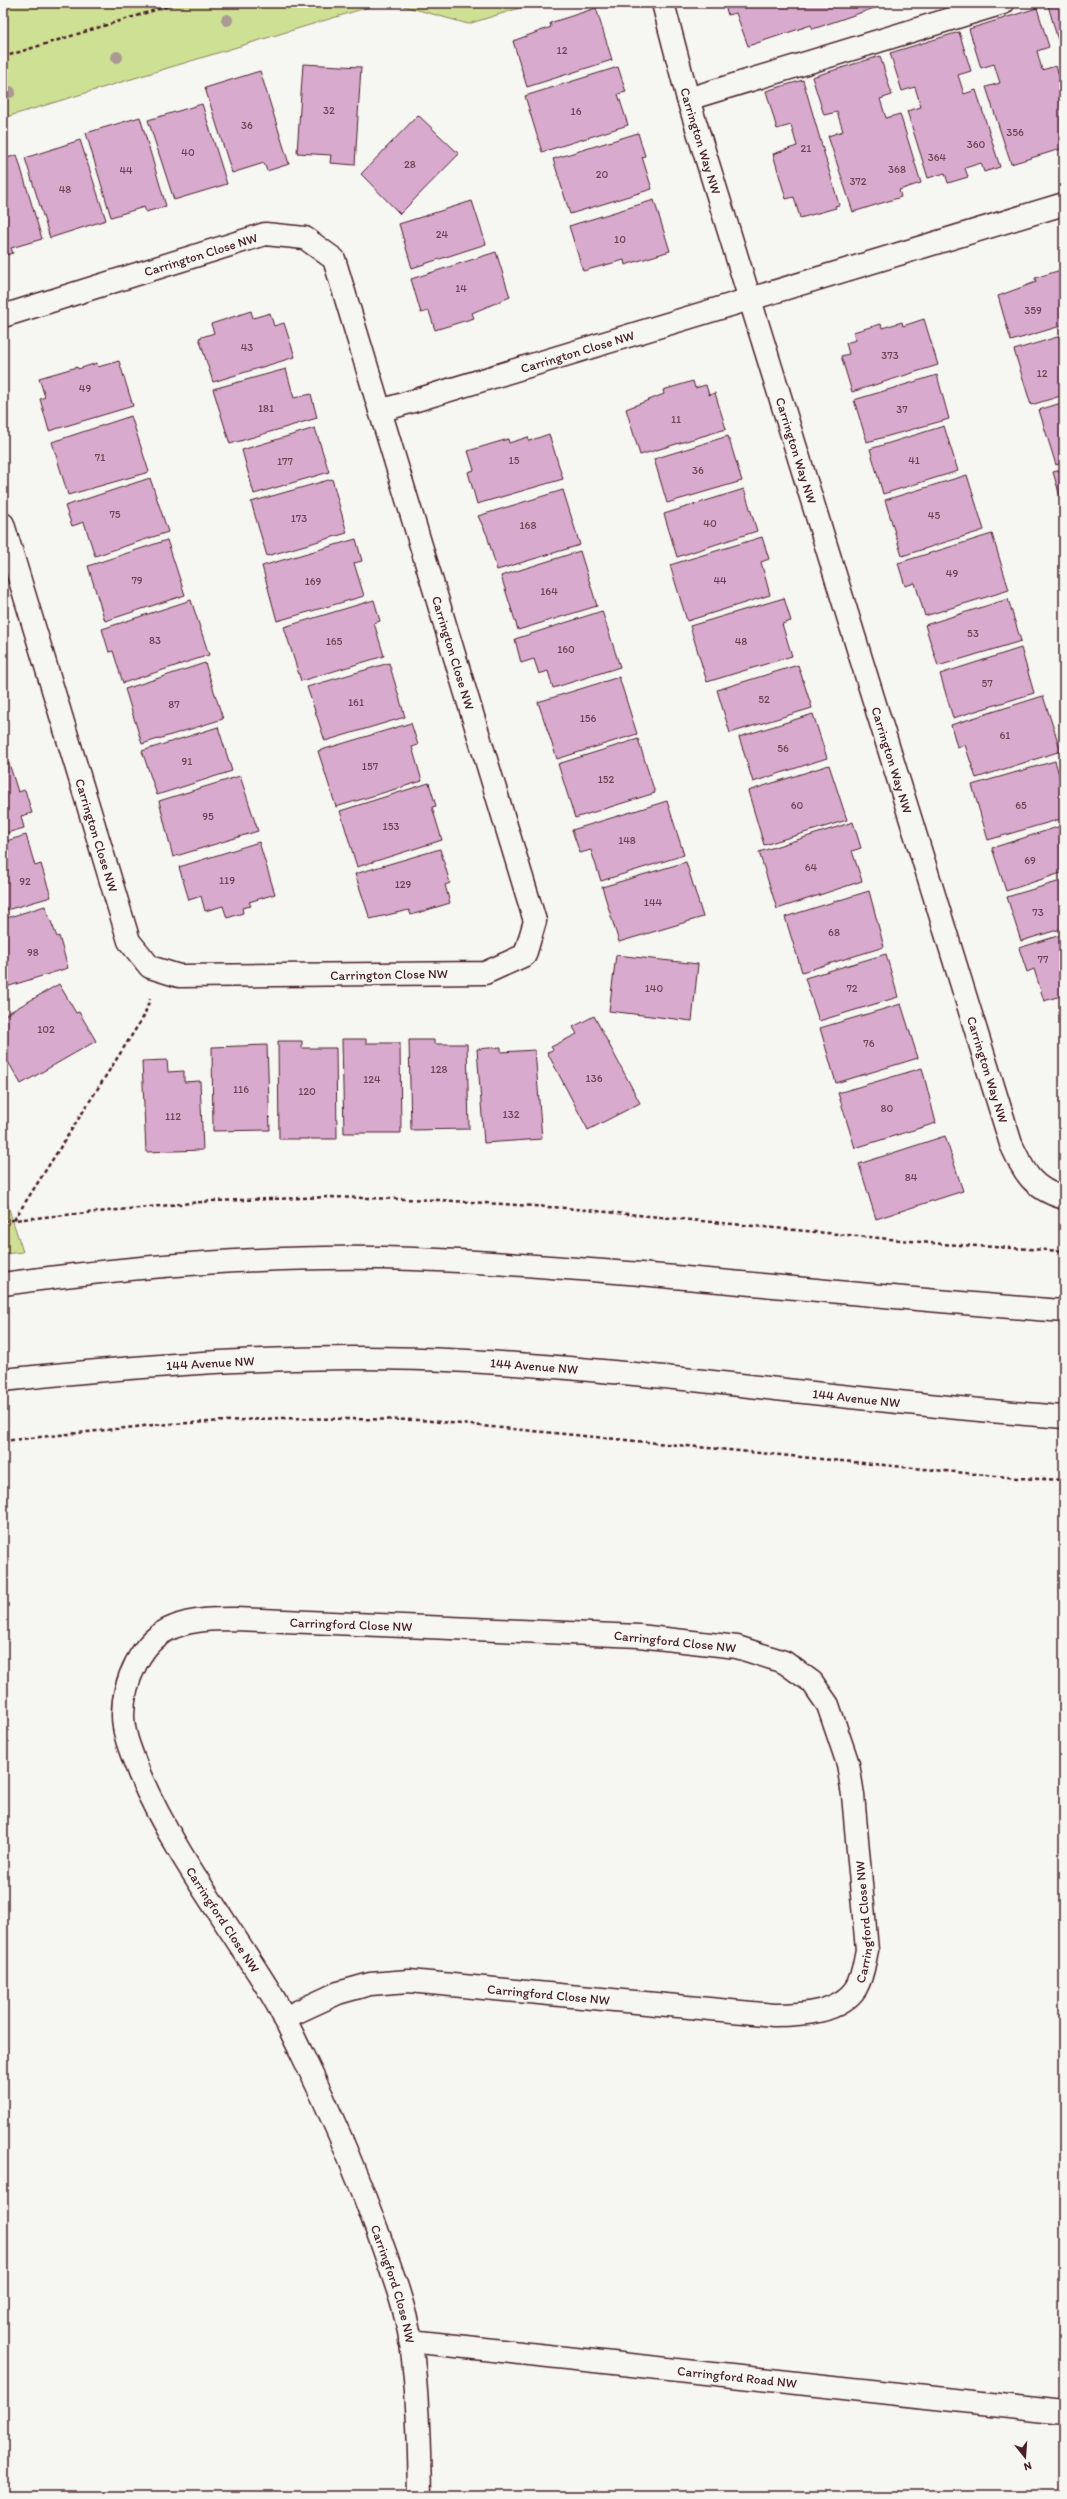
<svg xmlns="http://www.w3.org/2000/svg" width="1067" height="2499" viewBox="0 0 1067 2499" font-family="Itim,sans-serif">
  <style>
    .green { fill: #cee094; stroke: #8c8060 }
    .building { fill: #d8abce; stroke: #4a1f2b }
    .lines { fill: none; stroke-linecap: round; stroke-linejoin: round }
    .lane-casing { stroke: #4a1f2b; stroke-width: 25 }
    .street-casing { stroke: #4a1f2b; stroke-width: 25 }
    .secondary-casing { stroke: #4a1f2b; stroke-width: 25 }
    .path { stroke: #4a1f2b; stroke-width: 2.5; stroke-dasharray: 4 3; stroke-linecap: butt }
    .lane { stroke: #f6f6f2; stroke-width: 22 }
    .street { stroke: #f6f6f2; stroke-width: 22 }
    .secondary { stroke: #f6f6f2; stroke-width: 22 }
    .tree { fill: #aa9a93 }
    .labels { text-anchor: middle; stroke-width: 4; stroke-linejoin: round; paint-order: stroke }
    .number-label { font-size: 11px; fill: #6e4254 }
    .street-label { font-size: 13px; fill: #4a1f2b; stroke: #f6f6f2 }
  </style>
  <rect width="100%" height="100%" fill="#f6f6f2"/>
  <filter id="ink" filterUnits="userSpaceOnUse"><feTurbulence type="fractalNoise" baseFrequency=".025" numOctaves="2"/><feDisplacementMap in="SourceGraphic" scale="8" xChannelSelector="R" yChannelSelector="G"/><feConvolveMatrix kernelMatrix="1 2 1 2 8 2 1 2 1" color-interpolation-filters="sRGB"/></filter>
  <g filter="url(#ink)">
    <path class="green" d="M3,3H382L3,118Z
      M393,3H536L468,24Z
      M3,1191L23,1252L3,1254Z"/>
    <path class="building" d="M724,3H889L813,29L811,25L748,46L736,13L728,15Z
      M1055,3H1064V42L1059,44L1048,5Z
      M596,8L612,60L527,87L513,41L551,27L550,23Z
      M1037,8L1049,47L1037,51L1042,70L1056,66L1064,90V148L1011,164L986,87L1000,83L994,64L981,68L969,29Z
      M959,32L971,71L958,75L964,94L976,90L1000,167L984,172L981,163L965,168L968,177L948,183L945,173L928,178L907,111L921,107L915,87L902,91L890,53Z
      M880,56L892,95L880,99L886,118L900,114L921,183L899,190L901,197L853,212L828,136L843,131L837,112L824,115L812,77Z
      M303,64L361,67L355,165L330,163L331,155L297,153Z
      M618,67L626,92L618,94L628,125L542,152L525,96Z
      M260,71L289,164L267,171L264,163L232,173L205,88Z
      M803,80L839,205L835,206L836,208L800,218L794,197L786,199L773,154L797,146L791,125L777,129L766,91Z
      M202,104L227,184L174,200L148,120Z
      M418,115L459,154L400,214L361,174Z
      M140,117L166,206L146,212L144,207L111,217L86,133Z
      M638,133L645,156L642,157L652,189L570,214L553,159Z
      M80,140L106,220L50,238L25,158Z
      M17,155L42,239L11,248L13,253L3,256V159Z
      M654,200L670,251L625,265L624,260L583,271L569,226Z
      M472,201L486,244L412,268L399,224Z
      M496,252L510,297L472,313L474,318L435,330L429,311L421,313L411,279Z
      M1064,269V325L1011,341L998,296L1036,282L1035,278Z
      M251,311L253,318L270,313L274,326L284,323L295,357L213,382L199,338L214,333L211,324Z
      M924,319L938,365L852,392L841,356L849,354L846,343L856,340L853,332L881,324L882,328L902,322L903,326Z
      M1064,335V395L1031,405L1014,350Z
      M119,361L133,406L49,431L40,399L45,397L39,378L77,367L78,369L97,363L98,367Z
      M286,369L294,398L311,394L317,418L230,444L213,389Z
      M937,375L949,419L867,442L854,400Z
      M693,381L695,388L706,385L709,395L715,393L726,429L640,455L626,409L664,394L663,390Z
      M1064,402V462L1056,465L1039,410Z
      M131,416L149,472L68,495L52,442Z
      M944,426L958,471L883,494L870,449Z
      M315,428L329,472L254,494L242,450Z
      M549,434L563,479L477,504L468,472L474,470L468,451L508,439L509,443L528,437L529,441Z
      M728,436L742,481L667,503L654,459Z
      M1064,469V510L1053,472Z
      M967,475L984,530L902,556L885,500Z
      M150,478L168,532L95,556L84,522L72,526L65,506Z
      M332,479L347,533L267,556L251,502Z
      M744,489L757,531L677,557L664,514Z
      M563,490L580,545L497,570L487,535L478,516Z
      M992,534L1009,590L925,616L915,583L905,586L898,563Z
      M762,537L769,559L761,562L770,595L687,621L670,565Z
      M356,539L362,561L354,563L364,596L277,621L262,566Z
      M167,540L185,595L105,621L88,566Z
      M580,551L597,606L518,630L501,576Z
      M784,598L791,621L782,624L792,656L707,682L690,626Z
      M1008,599L1021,641L938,666L925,625Z
      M191,600L209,655L123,683L113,651L109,652L102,629Z
      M374,600L380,621L374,623L384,656L301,681L284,627Z
      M602,611L620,667L553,688L548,671L539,674L534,659L521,663L515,639Z
      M1021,648L1034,693L953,718L940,674Z
      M205,663L223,719L142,744L125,689Z
      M389,663L405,717L325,741L307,687Z
      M798,665L812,708L730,733L717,690Z
      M619,677L637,734L557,759L538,702Z
      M1043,696L1061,751L976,778L965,745L957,747L951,725Z
      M813,714L827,758L753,782L739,737Z
      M411,723L418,745L412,747L422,781L336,807L318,751Z
      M218,727L232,771L157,795L142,751Z
      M638,739L655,793L575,818L558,764Z
      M1055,761L1064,792V818L988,840L972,785Z
      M9,763L18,792L25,790L32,813L21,816L24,828L3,834V764Z
      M829,765L847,820L764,845L748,791Z
      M240,776L258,831L173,857L159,801Z
      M429,783L436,806L432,807L442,840L357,867L340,811Z
      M667,801L684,855L601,881L591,850L580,853L572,830Z
      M853,822L861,848L852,851L862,881L777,909L759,852Z
      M1064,825V872L1006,891L992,848Z
      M26,835L35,866L41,864L51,897L3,911V842Z
      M259,842L275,894L249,902L251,906L242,908L243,913L227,918L223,906L205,911L201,896L189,900L179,867Z
      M440,849L450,883L445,885L450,903L411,915L409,910L370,919L355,874Z
      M686,862L703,917L619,942L602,887Z
      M1064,880V928L1021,941L1007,897Z
      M869,891L884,947L802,972L785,917Z
      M45,906L57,937L59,936L68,968L3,988V919Z
      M1064,934V995L1044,1001L1034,969L1027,972L1019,948Z
      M886,954L898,997L819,1021L805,978Z
      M616,955L698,964L692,1021L609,1011Z
      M59,984L76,1013L79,1012L96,1041L21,1084L3,1053V1016Z
      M901,1004L918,1058L836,1083L820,1028Z
      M594,1016L640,1103L588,1130L547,1052L553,1050L551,1047L577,1034L573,1027Z
      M342,1039H366V1043H400L401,1133H344Z
      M409,1040H434V1044H467L469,1129L411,1130Z
      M278,1041H302V1048H336L337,1139H279Z
      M267,1045L270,1130L213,1131L212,1047Z
      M501,1047V1052L535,1050L542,1139L484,1143L477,1049Z
      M167,1060L168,1072L184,1071V1082L200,1081L203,1150L146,1152L142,1061Z
      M922,1068L936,1123L855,1148L838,1093Z
      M945,1136L963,1191L876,1219L859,1164Z"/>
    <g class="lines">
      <g class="lane-casing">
        <path id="lane" d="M688,99L1003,3"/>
      </g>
      <g class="street-casing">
        <g id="street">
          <path id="s1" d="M663,3L688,99L1011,1144C1024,1172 1032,1189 1064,1198"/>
          <path id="s2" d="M3,316L265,234L305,238L334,259L535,921L525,955L485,973L179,976L150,967L129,941L3,524"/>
          <path id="s3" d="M380,411L1064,204"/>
          <path id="s4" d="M284,2018L338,1993L370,1984L409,1981L774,2015C801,2015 840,2013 856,1988C863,1976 864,1963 867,1950L853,1795L848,1764L828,1705L812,1682L784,1662L737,1647L639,1636L235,1619C214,1619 194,1619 174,1627C141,1639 123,1682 123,1715C123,1735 132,1754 139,1773C173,1852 226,1920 270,1992C282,2011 291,2032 301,2052C330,2110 355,2169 377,2230C390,2267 405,2305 411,2343C418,2394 419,2445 420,2496"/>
          <path id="s5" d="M410,2341L1064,2412"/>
        </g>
      </g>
      <g class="secondary-casing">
        <g id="secondary">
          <path d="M3,1284C135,1266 280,1254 414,1259C631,1268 847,1296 1064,1311"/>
          <path id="s6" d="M3,1380C157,1364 313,1352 468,1361C667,1372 865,1403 1064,1417"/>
        </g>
      </g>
      <path class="path" d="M3,57L178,3
        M14,1220L144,1016L150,999
        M3,1221L212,1201L330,1197L438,1200L565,1208L942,1244L1064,1251
        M3,1441L153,1425L280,1418L420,1420L1017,1478L1064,1480"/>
      <use href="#lane" class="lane"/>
      <use href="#street" class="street"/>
      <use href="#secondary" class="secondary"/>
    </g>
    <g class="tree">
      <circle cx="227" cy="20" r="6"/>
      <circle cx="117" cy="57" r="6"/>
      <circle cx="10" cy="92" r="6"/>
    </g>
  </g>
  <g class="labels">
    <g class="number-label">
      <text x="562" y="54">12</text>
      <text x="329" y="114">32</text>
      <text x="576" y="115">16</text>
      <text x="247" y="129">36</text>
      <text x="1015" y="136">356</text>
      <text x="976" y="148">360</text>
      <text x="806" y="152">21</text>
      <text x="188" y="156">40</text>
      <text x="937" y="161">364</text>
      <text x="410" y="168">28</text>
      <text x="897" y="173">368</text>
      <text x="126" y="174">44</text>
      <text x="602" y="178">20</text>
      <text x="858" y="185">372</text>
      <text x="65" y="193">48</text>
      <text x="442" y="238">24</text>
      <text x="620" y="243">10</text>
      <text x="461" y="292">14</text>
      <text x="1033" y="314">359</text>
      <text x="247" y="351">43</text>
      <text x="890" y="359">373</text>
      <text x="1042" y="377">12</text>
      <text x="85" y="392">49</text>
      <text x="266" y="412">181</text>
      <text x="902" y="413">37</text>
      <text x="676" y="423">11</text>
      <text x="100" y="461">71</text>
      <text x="514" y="464">15</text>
      <text x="914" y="464">41</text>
      <text x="285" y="465">177</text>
      <text x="698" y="474">36</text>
      <text x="115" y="518">75</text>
      <text x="934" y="519">45</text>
      <text x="299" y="522">173</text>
      <text x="710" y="527">40</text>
      <text x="528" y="529">168</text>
      <text x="952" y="577">49</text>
      <text x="137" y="584">79</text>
      <text x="720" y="584">44</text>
      <text x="313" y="585">169</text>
      <text x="549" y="595">164</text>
      <text x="973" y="637">53</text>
      <text x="155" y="644">83</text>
      <text x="334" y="645">165</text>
      <text x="741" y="645">48</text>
      <text x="566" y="653">160</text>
      <text x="987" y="687">57</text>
      <text x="764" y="703">52</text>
      <text x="356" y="706">161</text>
      <text x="174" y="708">87</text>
      <text x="588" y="722">156</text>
      <text x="1005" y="739">61</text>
      <text x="783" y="752">56</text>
      <text x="187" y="765">91</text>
      <text x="370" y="770">157</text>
      <text x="606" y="783">152</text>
      <text x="797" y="809">60</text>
      <text x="1021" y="809">65</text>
      <text x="208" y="820">95</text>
      <text x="391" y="830">153</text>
      <text x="627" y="844">148</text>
      <text x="1030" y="864">69</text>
      <text x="811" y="871">64</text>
      <text x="227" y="884">119</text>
      <text x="25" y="885">92</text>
      <text x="403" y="888">129</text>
      <text x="653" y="906">144</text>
      <text x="1038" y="916">73</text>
      <text x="834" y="936">68</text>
      <text x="33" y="956">98</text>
      <text x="1043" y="963">77</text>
      <text x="654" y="992">140</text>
      <text x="852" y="992">72</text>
      <text x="46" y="1033">102</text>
      <text x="869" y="1047">76</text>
      <text x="439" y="1073">128</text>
      <text x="594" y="1082">136</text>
      <text x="372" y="1083">124</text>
      <text x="241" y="1093">116</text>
      <text x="307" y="1095">120</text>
      <text x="887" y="1112">80</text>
      <text x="511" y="1118">132</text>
      <text x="173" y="1120">112</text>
      <text x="911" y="1181">84</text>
    </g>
    <g class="street-label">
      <text dy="5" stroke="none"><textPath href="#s1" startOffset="143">Carrington Way NW</textPath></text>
      <text dy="5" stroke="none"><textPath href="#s2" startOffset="207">Carrington Close NW</textPath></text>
      <text dy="5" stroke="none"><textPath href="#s3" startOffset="206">Carrington Close NW</textPath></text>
      <text dy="5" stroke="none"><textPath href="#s1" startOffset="467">Carrington Way NW</textPath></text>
      <text dy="5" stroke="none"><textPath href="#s2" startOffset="762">Carrington Close NW</textPath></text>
      <text dy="5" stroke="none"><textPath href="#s1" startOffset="791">Carrington Way NW</textPath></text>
      <text transform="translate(97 835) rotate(73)" y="5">Carrington Close NW</text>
      <text transform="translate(389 974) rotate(-1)" y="5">Carrington Close NW</text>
      <text dy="5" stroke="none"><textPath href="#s1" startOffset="1115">Carrington Way NW</textPath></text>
      <text dy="5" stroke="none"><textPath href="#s6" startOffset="208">144 Avenue NW</textPath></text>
      <text dy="5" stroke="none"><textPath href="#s6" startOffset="532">144 Avenue NW</textPath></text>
      <text dy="5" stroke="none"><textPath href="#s6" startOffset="856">144 Avenue NW</textPath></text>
      <text transform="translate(351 1624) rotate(2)" y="5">Carringford Close NW</text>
      <text transform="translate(675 1641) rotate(6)" y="5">Carringford Close NW</text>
      <text dy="5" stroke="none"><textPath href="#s4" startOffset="1891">Carringford Close NW</textPath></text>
      <text dy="5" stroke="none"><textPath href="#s4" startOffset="656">Carringford Close NW</textPath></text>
      <text dy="5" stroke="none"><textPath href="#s4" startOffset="272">Carringford Close NW</textPath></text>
      <text dy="5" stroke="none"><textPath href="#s4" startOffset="2295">Carringford Close NW</textPath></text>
      <text dy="5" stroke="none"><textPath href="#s5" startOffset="329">Carringford Road NW</textPath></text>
    </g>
  </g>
  <rect width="1067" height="2499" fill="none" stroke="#f6f6f2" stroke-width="16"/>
  <rect x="8" y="8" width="1051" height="2483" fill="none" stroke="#4a1f2b" stroke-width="1.5" filter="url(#ink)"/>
  <g transform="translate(1025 2457) rotate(163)" stroke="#f6f6f2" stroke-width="3" paint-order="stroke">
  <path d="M0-3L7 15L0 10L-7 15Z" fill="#4a1f2b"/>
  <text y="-6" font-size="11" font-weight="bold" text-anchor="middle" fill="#4a1f2b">N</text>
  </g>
</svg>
